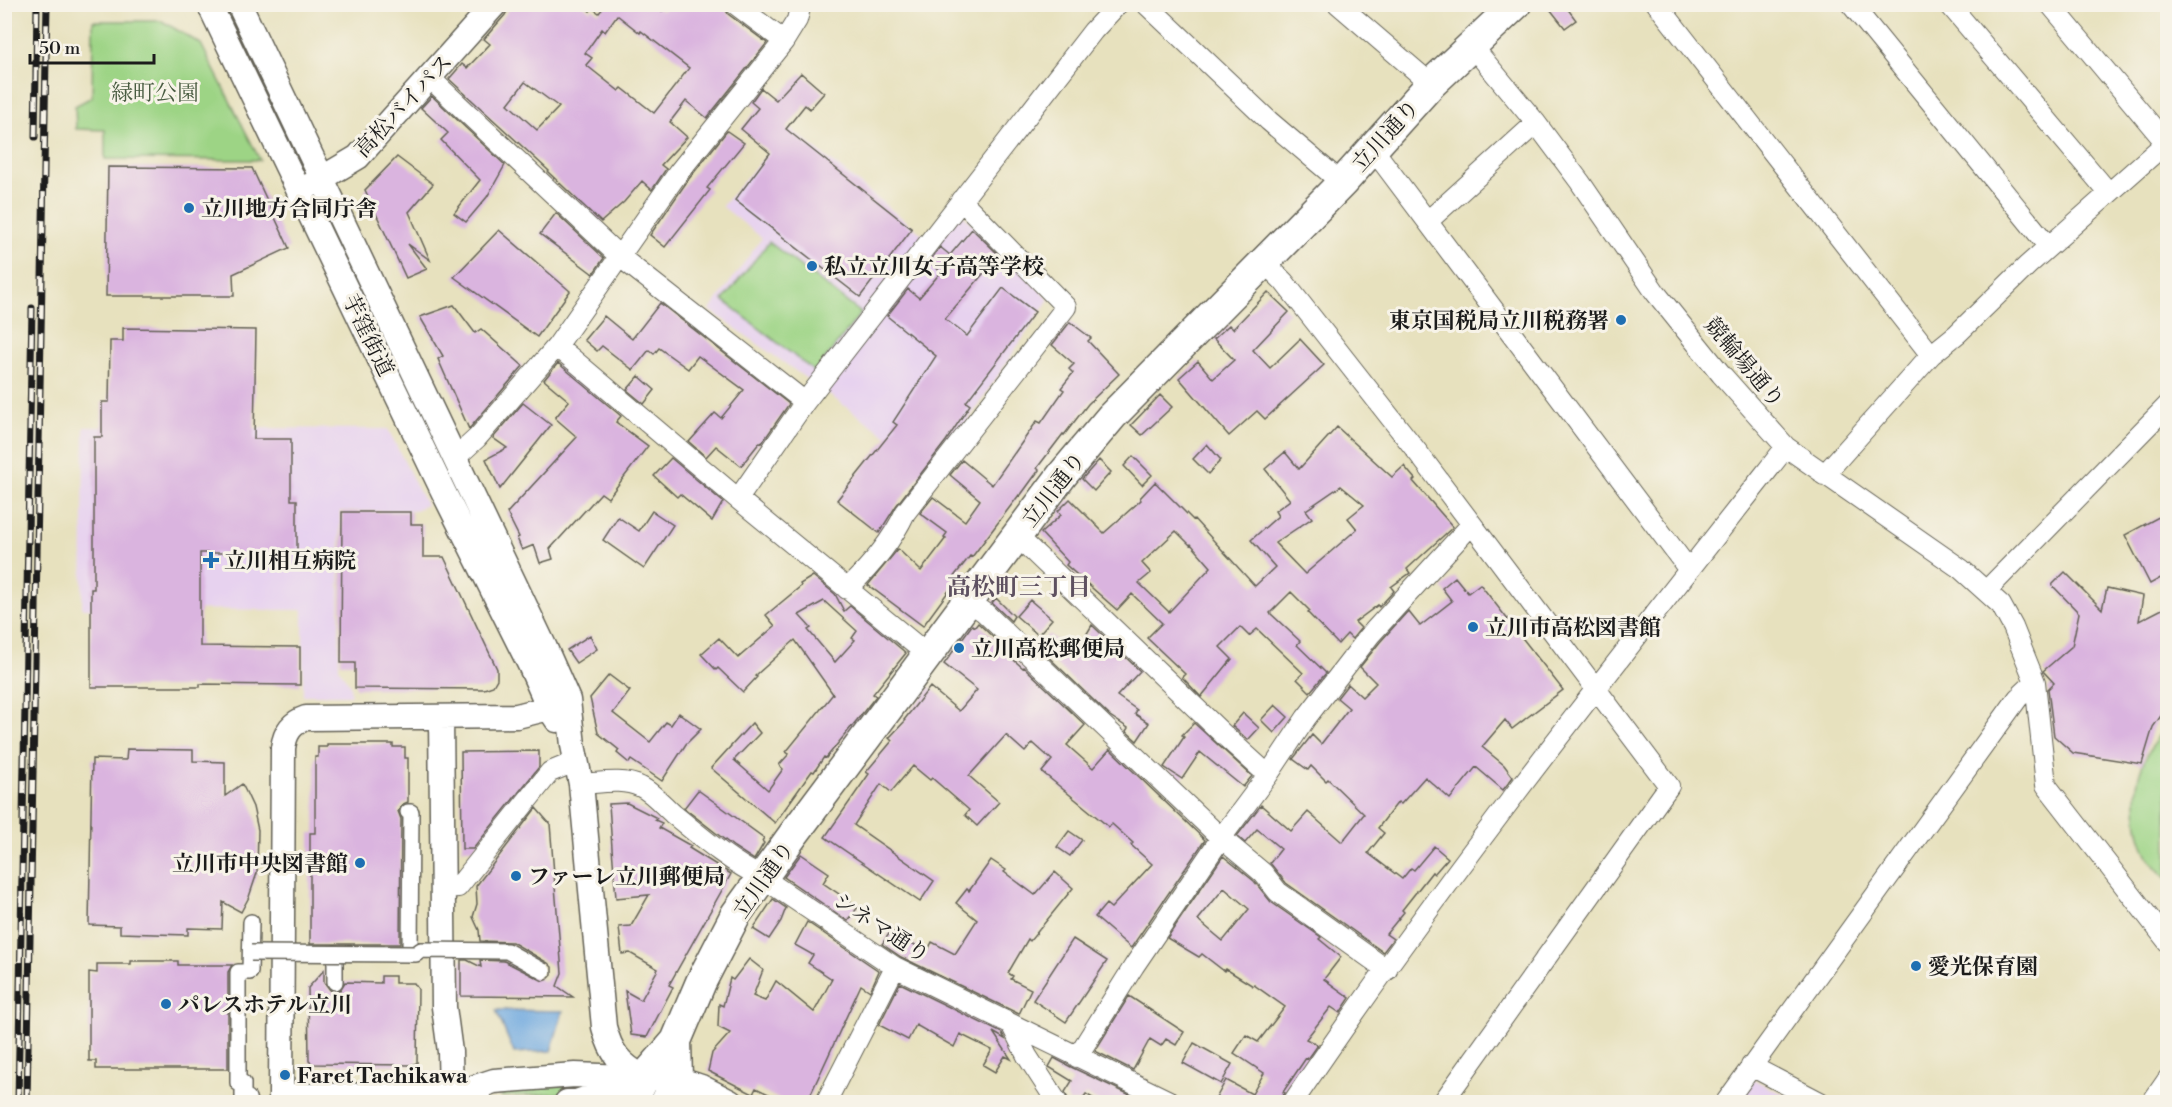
<svg xmlns="http://www.w3.org/2000/svg" width="2172" height="1107" viewBox="0 0 2172 1107" font-family="'Libre Bodoni','Noto Serif JP',serif">
  <style>
    .built { fill: #e7d2ef }
    .green { fill: #9dd485; stroke: #5c7850; stroke-width: 1.5 }
    .water { fill: #6fa9df; stroke: #46627e; stroke-width: 1.5 }
    .building { fill: #dab4df; fill-rule: evenodd }
    .lines { fill: none; stroke-linecap: round; stroke-linejoin: round }
    .pedestrian-casing { stroke: #636155; stroke-width: 18 }
    .minor-casing { stroke: #636155; stroke-width: 22 }
    .tertiary-casing { stroke: #636155; stroke-width: 27 }
    .primary-casing { stroke: #636155; stroke-width: 33 }
    .pedestrian { stroke: #fff; stroke-width: 15 }
    .minor { stroke: #fff; stroke-width: 20 }
    .tertiary { stroke: #fff; stroke-width: 24 }
    .primary { stroke: #fff; stroke-width: 30 }
    .rail-casing { stroke: #1c1c1c; stroke-width: 7 }
    .rail { stroke: #f7f3e8; stroke-width: 4.5; stroke-dasharray: 14; stroke-linecap: butt }
    .pedestrian-bridge-casing { stroke: #636155; stroke-width: 18; stroke-linecap: butt }
    .pedestrian-bridge { stroke: #fff; stroke-width: 15 }
    .poi-dot { fill: #1f6fb2; stroke: #f7f3e8; stroke-width: 2 }
    .labels { text-anchor: middle; stroke-width: 6; stroke-linejoin: round; paint-order: stroke }
    .park-label { font-size: 22px; fill: #495c41; stroke: #f7f3e8 }
    .street-label { font-size: 22px; fill: #1c1c1c; stroke: #f7f3e8 }
    .poi-label { font-size: 22px; font-weight: bold; fill: #1c1c1c; stroke: #f7f3e8; text-anchor: start }
    .neighbourhood-label { font-size: 24px; font-weight: bold; fill: #5e5160; stroke: #f7f3e8 }
  </style>
  <rect width="100%" height="100%" fill="#f7f3e8"/>
  <filter id="ink" filterUnits="userSpaceOnUse"><feTurbulence type="fractalNoise" baseFrequency=".0167" numOctaves="2"/><feDisplacementMap in="SourceGraphic" scale="12" xChannelSelector="R" yChannelSelector="G"/><feConvolveMatrix kernelMatrix="1 2 1 2 8 2 1 2 1" color-interpolation-filters="sRGB"/></filter>
  <filter id="wash" filterUnits="userSpaceOnUse"><feTurbulence type="fractalNoise" baseFrequency=".008" numOctaves="4" result="noise"/><feDisplacementMap in="SourceGraphic" scale="24" xChannelSelector="R" yChannelSelector="G"/><feGaussianBlur stdDeviation="1.35" result="paint"/><feColorMatrix in="noise" values="0 0 0 0 0 0 0 0 0 0 0 0 0 0 0 0 0 1.4 0 .05"/><feComposite in="paint" operator="in"/></filter>
  <g filter="url(#wash)">
    <rect width="100%" height="100%" fill="#e7e1be"/>
    <path class="built" d="M790,128L933,243L959,211L1049,299L935,470L710,310L762,238L722,206Z
      M84,427L388,429L426,505L414,511H340L339,668L350,685L351,695H303V610L82,609Z
      M1754,1080L1799,1102H1737Z"/>
    <path class="green" d="M93,21H162L201,44L260,160L105,159V130L76,129L75,106L92,97Z
      M769,242L861,313L815,372L723,300Z
      M2167,724V878C2163,874 2157,870 2154,865C2136,843 2132,799 2140,772C2145,755 2157,738 2167,724Z
      M565,1085L566,1093L501,1097V1089Z"/>
    <path class="water" d="M496,1010L563,1011L551,1051L514,1053Z"/>
    <g id="blocks">
      <path class="building" d="M511,4H582L590,11L592,8L599,13L605,6L604,4L654,5L662,11L667,4H723L728,14L767,43L707,118L686,101L670,122L687,137L661,165L666,169L652,190L642,181L624,202L601,222L548,172L549,171L449,79L462,64L467,68L490,44L484,39L505,15ZM617,15L640,33L641,31L689,68L654,113L622,88L619,91L586,65L592,58L585,53L602,29L605,32ZM525,82L559,107L537,130L508,104Z
        M1546,4H1564L1576,20L1565,28Z
        M801,73L824,93L810,109L805,105L786,129L912,229L860,297L735,200L770,153L741,129L758,108L751,102L761,88L776,100Z
        M432,96L505,165L487,197L466,222L454,213L480,180L441,140L448,133L421,108Z
        M727,131L744,143L707,188L710,190L665,247L650,235L688,180Z
        M397,157L433,184L409,212L430,260L408,244L427,269L406,278L365,190Z
        M108,167L252,168L289,248L233,274L234,296H106Z
        M556,213L604,258L593,274L540,234Z
        M972,229L999,255L945,319L967,336L1003,288L1035,312L966,402L970,405L946,441L896,506L879,533L837,500L897,425L893,422L936,356L887,316L908,289L919,298L941,272L929,262L940,247L950,255Z
        M499,230L570,291L537,337L454,277Z
        M1268,292L1289,312L1253,350L1270,368L1300,339L1324,365L1265,419L1257,411L1229,436L1179,378L1198,361L1213,379L1234,360L1214,339L1229,325L1233,329Z
        M660,303L789,404L762,443L760,442L741,466L716,446L706,457L689,442L715,413L721,418L744,390L698,356L688,369L659,348L654,354L649,350L633,370L602,346L597,351L584,340L604,316L632,339Z
        M454,305L475,333L481,329L523,366L469,429L438,359L443,356L420,317Z
        M1070,322L1091,338L1088,341L1119,374L1088,404L1064,435L1063,434L1037,468L1039,470L1020,496L1019,495L972,557L970,556L952,579L956,581L923,626L868,585L898,549L921,571L946,538L944,537L947,533L920,513L933,497L965,521L980,500L950,475L962,460L992,485L1037,421L1041,423L1064,390L1061,388L1073,373L1069,369L1074,364L1052,345Z
        M123,328L256,330L254,439H291V500H297V553H200V646L300,647V685L200,684V687H91V589H94V437H102V402H109L110,341H123Z
        M558,363L621,416L616,422L648,446L608,498L601,493L550,549L553,559L540,563L534,545L522,550L517,538L519,537L507,513L577,437L555,418L569,401L544,380Z
        M639,376L655,390L644,404L627,390Z
        M1160,395L1172,407L1142,435L1131,425Z
        M523,403L551,425L500,489L486,459L507,448L493,438Z
        M1337,427L1392,477L1404,466L1415,479L1413,481L1453,527L1407,569L1410,573L1391,587L1394,591L1379,607L1378,605L1355,622L1361,628L1352,639L1347,634L1338,644L1308,613L1310,611L1291,592L1270,613L1300,641L1297,645L1326,673L1310,692L1297,679L1303,673L1257,629L1249,636L1240,627L1220,647L1232,659L1201,697L1182,677L1185,674L1147,638L1162,623L1132,594L1117,610L1066,565L1068,562L1041,533L1061,515L1058,511L1070,499L1104,533L1141,500L1140,498L1155,482L1193,520L1194,519L1255,586L1275,567L1251,540L1278,516L1275,511L1290,500L1265,469L1285,452L1299,469ZM1341,486L1364,505L1348,518L1357,529L1305,574L1275,543L1312,518L1306,510ZM1176,531L1190,545L1191,544L1211,567L1169,612L1139,583L1151,573L1142,563Z
        M1207,444L1221,460L1208,474L1193,459Z
        M1133,456L1152,475L1142,485L1124,466Z
        M671,458L723,502L712,521L680,494L677,497L654,476Z
        M1099,460L1111,472L1094,491L1082,479Z
        M652,511L673,525L644,569L603,540L618,517L639,531Z
        M342,512H411V524H423V557H444L497,669V679L493,686L484,689L355,688V663H341Z
        M2168,512V574L2150,584L2125,535Z
        M2065,572L2102,609L2107,588L2143,596L2139,621L2168,606V706L2153,727L2142,764L2073,753L2054,736L2048,689L2054,683L2043,671L2072,646L2079,613L2052,585Z
        M813,576L835,594L844,611L850,606L906,653L873,694L876,696L857,720L826,758L824,757L814,772L812,771L775,823L711,768L752,723L760,733L734,760L768,790L783,769L779,765L789,754L786,752L833,694L795,640L755,676L757,677L743,692L718,668L716,670L701,654L719,638L738,658L775,626L766,615L801,586L800,584ZM824,601L857,631L852,638L855,640L835,662L808,630L811,628L799,615Z
        M1455,577L1468,593L1480,584L1563,690L1512,729L1505,720L1482,747L1504,765L1513,777L1503,790L1476,767L1450,799L1425,777L1401,804L1398,802L1378,828L1384,833L1368,853L1402,879L1411,868L1414,870L1434,846L1448,858L1434,874L1432,872L1402,910L1404,912L1386,934L1393,939L1383,952L1286,883L1270,863L1281,849L1257,829L1245,843L1237,836L1261,805L1291,831L1308,812L1342,842L1364,814L1328,779L1326,781L1311,766L1308,770L1293,759L1312,735L1321,744L1349,708L1337,698L1348,684L1362,697L1376,683L1360,667L1380,642L1408,611L1420,626L1452,601L1442,588Z
        M996,598L1014,616L1011,621L992,603Z
        M1030,600L1052,619L1038,635L1016,616Z
        M978,623L997,641L995,642L1000,645L999,647L1023,668L1024,667L1085,725L1067,745L1093,768L1110,749L1205,840L1131,948L1095,917L1106,904L1111,908L1152,864L1131,845L1133,843L1112,824L1109,827L1042,772L1052,760L1033,743L1025,752L1006,735L969,776L999,802L977,826L965,815L969,810L932,778L930,780L913,766L891,792L881,784L854,825L934,881L920,902L825,837L869,774L866,772L892,741L889,738L905,721L904,720L930,687L959,711L977,690L944,664L972,625L975,627Z
        M1092,625L1140,671L1117,696L1137,710L1135,714L1149,723L1137,741L1126,731L1128,728L1110,716L1038,647L1048,634L1075,654Z
        M590,635L597,649L576,663L567,650Z
        M609,675L630,691L613,713L650,742L666,722L671,725L679,713L701,729L686,744L662,781L631,760L629,763L617,753L619,750L598,733L590,698Z
        M1275,705L1288,717L1274,733L1261,720Z
        M1243,713L1259,728L1248,740L1232,726Z
        M1194,723L1252,776L1243,787L1200,752L1182,779L1164,767L1184,737L1182,735Z
        M327,744H393V747H405V758H408V802L403,804L398,811L401,819L400,944H310V833H315V757H318V747H327Z
        M127,749L193,750V761L225,762V796L242,784L246,792L253,807L258,830L257,873L249,897L241,912L223,902L222,929L188,928V935L120,933V926L89,925L92,759L126,760Z
        M539,751V767L473,849H462L461,752Z
        M698,790L764,838L762,841L764,843L754,860L734,847L684,808Z
        M627,803L657,818L655,820L662,823L659,828L691,846L689,848L731,874L669,985L673,987L647,1037L631,1035L625,991L641,1000L658,969L630,953L622,954L619,927L631,926L649,895L616,898L612,848L609,804Z
        M536,808L550,824L562,973L557,986L573,997L461,996V960H467L481,967L480,960L504,961L543,981L548,979L552,975V967L548,963L512,942L480,941L479,930L473,917L477,904L476,886Z
        M1069,831L1082,840L1070,856L1057,847Z
        M801,854L829,873L823,883L858,907L848,921L784,877Z
        M1223,856L1254,881L1271,902L1321,937L1319,939L1341,957L1324,979L1350,998L1340,1013L1331,1007L1306,1039L1318,1045L1308,1059L1306,1058L1283,1092L1285,1093L1279,1102H1214L1226,1080L1252,1094L1264,1073L1234,1053L1246,1035L1258,1042L1285,1007L1254,985L1253,986L1226,969L1224,971L1202,954L1199,957L1167,938ZM1224,888L1249,909L1223,941L1198,920Z
        M991,860L1006,870L1004,872L1035,895L1055,872L1073,888L1030,941L1028,939L1008,973L1013,976L1011,979L1031,989L1019,1014L901,957L882,944L891,931L927,952L932,942L955,954L977,920L956,903L967,889L969,891Z
        M773,899L786,908L781,921L769,939L753,929Z
        M807,922L879,971L870,991L861,985L807,1102H785L756,1088L753,1094L708,1071L712,1053L730,1033L718,1027L719,1004L723,1006L730,978L733,980L749,959L763,970L753,996L765,1001L776,981L814,1012L832,979L808,963L813,955L795,945Z
        M1073,939L1107,961L1066,1022L1033,1000Z
        M131,961H178V965H232L228,972V1069H96V1061H89V972L97,973V964H131Z
        M324,970V982L330,990L334,992L340,990L345,982L381,983V976H395V983H414L418,989L417,1063L410,1065L313,1064L309,1061L308,988Z
        M900,983L1002,1033L1005,1039L993,1032L1011,1059L1005,1056L995,1072L983,1065L992,1050L960,1034L954,1047L916,1025L908,1040L879,1025Z
        M1129,996L1184,1032L1176,1045L1166,1039L1161,1046L1150,1039L1133,1070L1095,1051Z
        M1194,1043L1232,1064L1221,1084L1183,1063Z
        M1054,1058L1071,1067L1145,1102H1099L1086,1094L1080,1102H1069L1065,1092L1072,1081L1049,1067Z"/>
    </g>
  </g>
  <g filter="url(#ink)">
    <use href="#blocks" fill-opacity="0" stroke="#636155" stroke-width="1.5"/>
    <g class="lines">
      <g class="pedestrian-casing">
        <path id="pedestrian" d="M408,812H411L410,954
          M335,953V982
          M249,1102L248,1098H243V1083H238V972H250L251,922"/>
      </g>
      <g class="minor-casing">
        <path id="minor" d="M735,4L784,41
          M1146,4L1269,121L1342,183
          M1338,4L1431,84
          M1657,4L1931,355
          M1851,4L2048,246
          M1949,4L2109,193
          M2050,4L2166,143
          M1472,46L1536,123L1580,182L1655,292L1721,374L1786,447L1961,569L2001,605L2013,627L2035,682L2046,785L2168,942
          M430,78L619,256L805,402
          M1373,149L1689,570
          M1428,221L1536,123
          M1265,263L1284,282L1419,454L1669,786L1443,1102
          M557,346L738,499L917,646L924,662
          M454,459L477,438L557,346L678,173L784,41L797,20L801,4
          M1824,475L1931,355L1957,334L2028,265L2168,141
          M738,499L805,402L1093,31L1118,4
          M1016,535L1225,736L1268,775
          M847,589C869,568 892,541 905,513L1066,307L961,200
          M1987,590L2168,405
          M968,601L984,612L1221,838L1263,873L1278,892L1387,970
          M581,784C600,783 623,778 641,787C652,792 663,805 673,814C701,837 730,862 763,878L895,967L1171,1102
          M443,888L458,887L550,772L577,761
          M1011,1024L1027,1056L1057,1102
          M1077,1057L1134,966L1221,838L1268,775L1306,718L1371,634L1471,525
          M1751,1066L1820,1102
          M826,1102L895,967
          M1293,1102C1446,876 1617,661 1786,447
          M1726,1102L2018,698L2035,682
          M2152,1102L2168,1079"/>
      </g>
      <g class="tertiary-casing">
        <path id="tertiary" d="M209,4L444,493L530,665L549,708L557,720
          M239,4L545,648L568,700L573,745L581,784L604,1027C611,1054 620,1064 644,1078
          M309,186L358,157L495,4
          M441,718L444,1007L450,1052L451,1095
          M451,1095L494,1081L575,1075L677,1079L701,1087L730,1102
          M480,1102L451,1095L281,1096L283,748C285,733 291,723 306,718L517,716L549,708
          M567,1102H576L631,1083"/>
      </g>
      <g class="primary-casing">
        <path id="primary" d="M632,1102L644,1078L676,1041L701,982L736,914L793,835L1063,474L1112,416L1342,183L1431,84L1516,4
          M666,1102L677,1079L676,1041"/>
      </g>
      <use href="#pedestrian" class="pedestrian"/>
      <use href="#minor" class="minor"/>
      <use href="#tertiary" class="tertiary"/>
      <use href="#primary" class="primary"/>
      <g class="rail-casing">
        <path id="rail" d="M35,137L37,4
          M18,1102L32,308
          M27,1102L47,4"/>
      </g>
      <use href="#rail" class="rail"/>
      <g class="pedestrian-bridge-casing">
        <path id="pedestrian-bridge" d="M251,953L416,954L421,950L507,951L543,971"/>
      </g>
      <use href="#pedestrian-bridge" class="pedestrian-bridge"/>
    </g>
  </g>
  <g class="poi-dot">
    <circle cx="189" cy="208" r="6"/>
    <circle cx="812" cy="266" r="6"/>
    <circle cx="1621" cy="320" r="6"/>
    <path d="M208 551h6v6h6v6h-6v6h-6v-6h-6v-6h6z"/>
    <circle cx="1473" cy="627" r="6"/>
    <circle cx="959" cy="648" r="6"/>
    <circle cx="360" cy="863" r="6"/>
    <circle cx="516" cy="876" r="6"/>
    <circle cx="1916" cy="966" r="6"/>
    <circle cx="166" cy="1004" r="6"/>
    <circle cx="285" cy="1075" r="6"/>
  </g>
  <g class="labels">
    <g class="park-label">
      <text x="155" y="100">緑町公園</text>
    </g>
    <g class="street-label">
      <text transform="translate(403 105) rotate(-47)" y="8">高松バイパス</text>
      <text transform="translate(1385 135) rotate(-48)" y="8">立川通り</text>
      <text transform="translate(369 335) rotate(64)" y="8">芋窪街道</text>
      <text transform="translate(1745 362) rotate(50)" y="8">競輪場通り</text>
      <text transform="translate(1053 489) rotate(-52)" y="8">立川通り</text>
      <text transform="translate(763 879) rotate(-55)" y="8">立川通り</text>
      <text transform="translate(882 927) rotate(33)" y="8">シネマ通り</text>
    </g>
    <g class="poi-label">
      <text x="201" y="216">立川地方合同庁舎</text>
      <text x="824" y="274">私立立川女子高等学校</text>
      <text x="1609" y="328" text-anchor="end">東京国税局立川税務署</text>
      <text x="224" y="568">立川相互病院</text>
      <text x="1485" y="635">立川市高松図書館</text>
      <text x="971" y="656">立川高松郵便局</text>
      <text x="348" y="871" text-anchor="end">立川市中央図書館</text>
      <text x="528" y="884">ファーレ立川郵便局</text>
      <text x="1928" y="974">愛光保育園</text>
      <text x="178" y="1012">パレスホテル立川</text>
      <text x="297" y="1083">Faret Tachikawa</text>
    </g>
    <g class="neighbourhood-label">
      <text x="1019" y="595">高松町三丁目</text>
    </g>
  </g>
  <rect width="2172" height="1107" fill="none" stroke="#f7f3e8" stroke-width="24"/>
  <path d="M30 54v9h124v-9" fill="none" stroke="#1c1c1c" stroke-width="3"/>
  <text x="39" y="54" font-size="18" fill="#1c1c1c" stroke="#f7f3e8" stroke-width="4.5" paint-order="stroke">50 m</text>
</svg>
